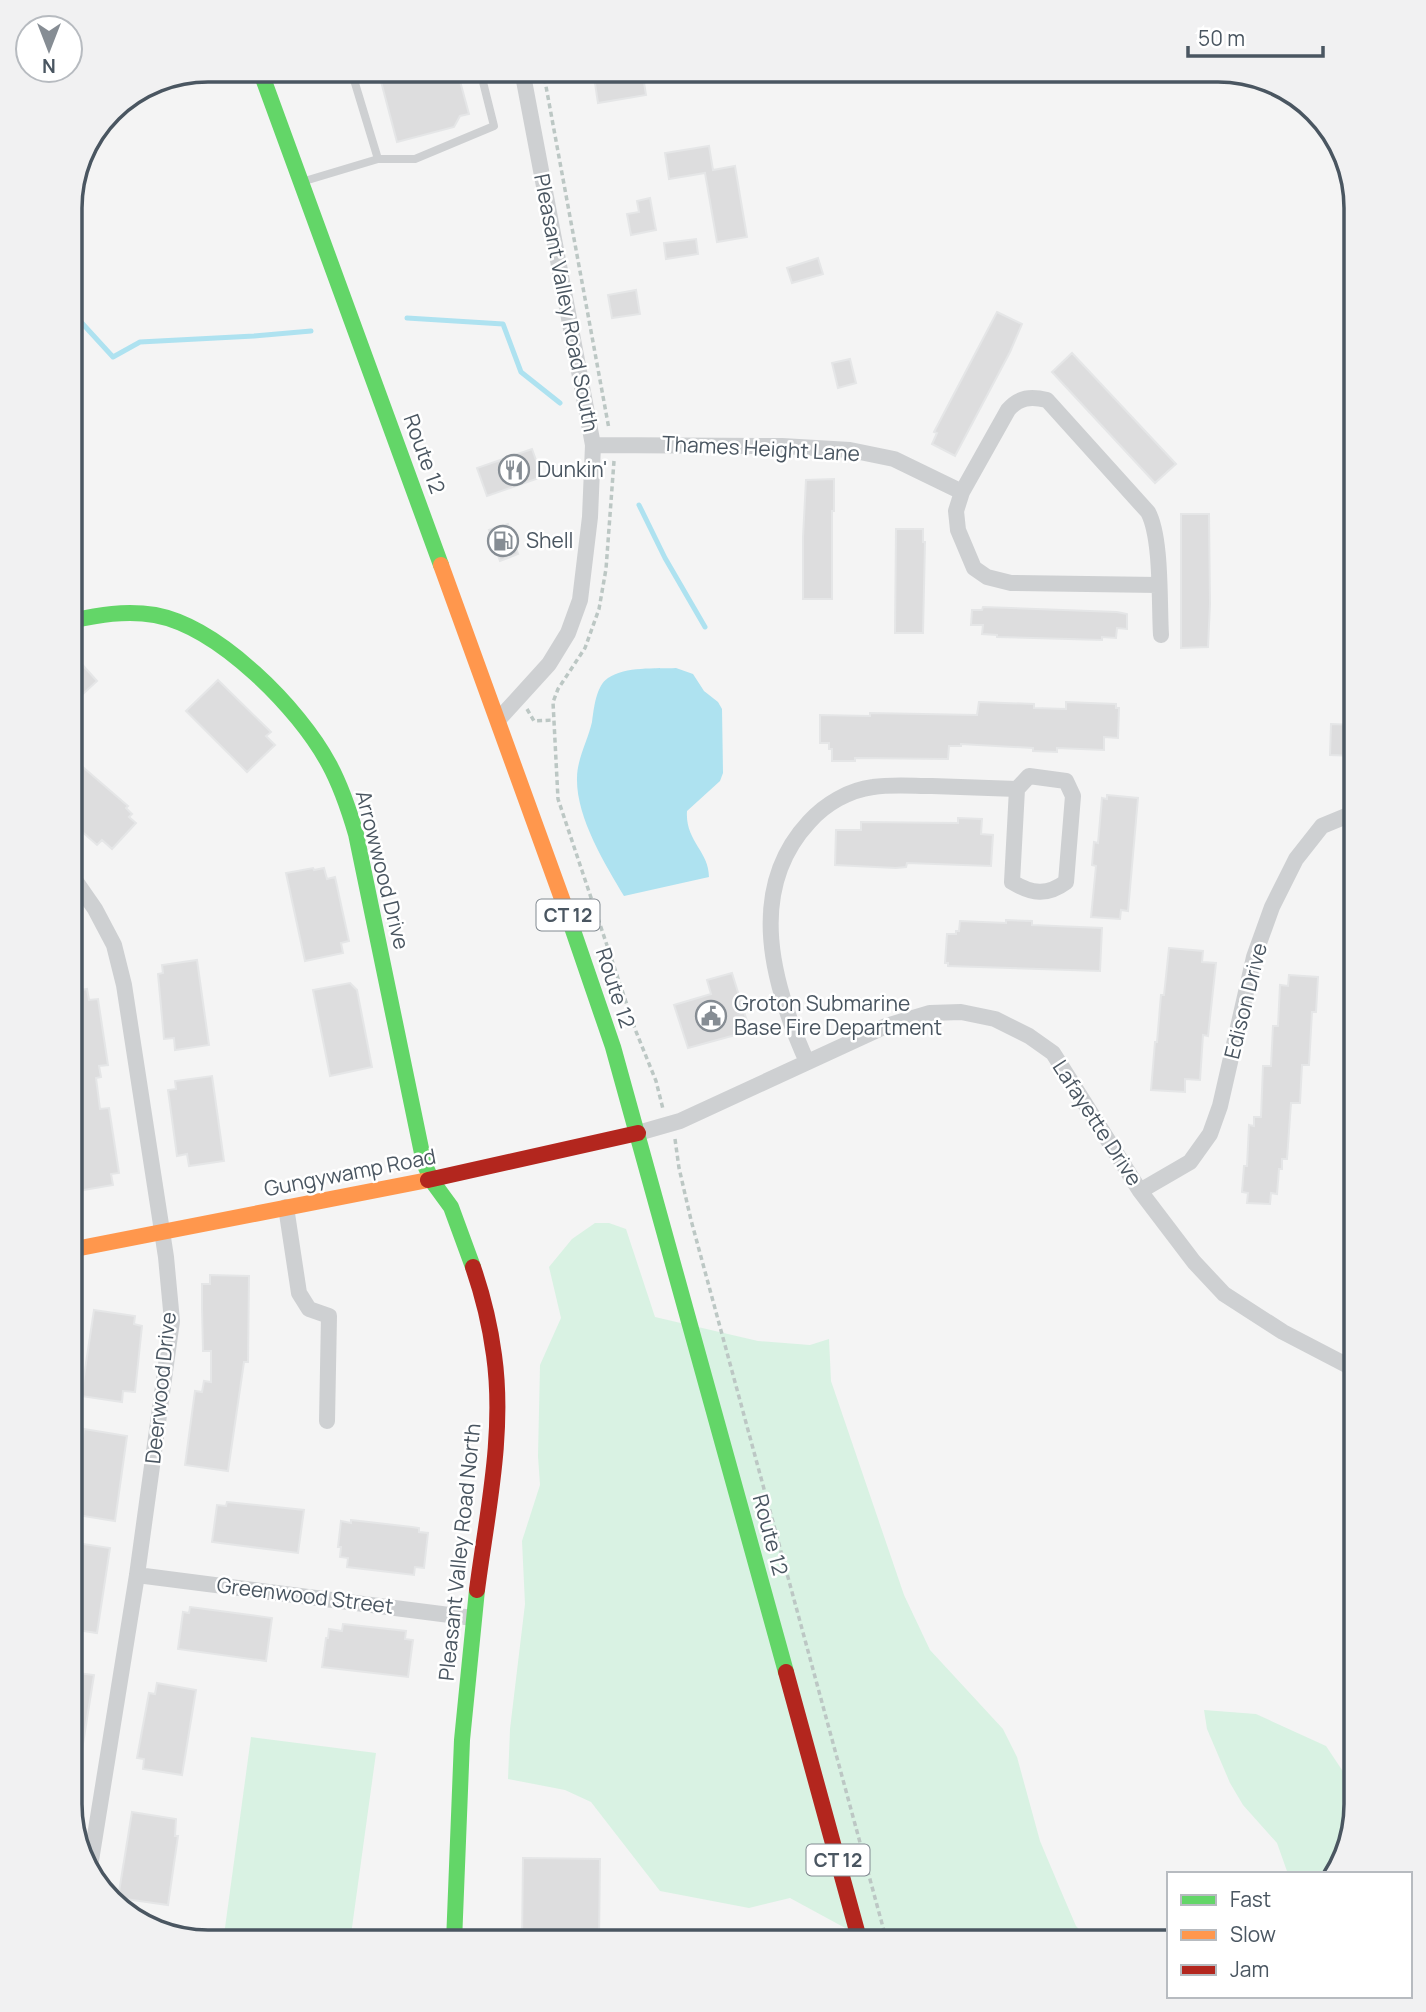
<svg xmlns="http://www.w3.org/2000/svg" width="1426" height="2012" viewBox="0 0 1426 2012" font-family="Manrope,sans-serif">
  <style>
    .green { fill: #d9f2e3 }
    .water { fill: #aee2f0 }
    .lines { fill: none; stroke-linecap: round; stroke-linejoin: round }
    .stream { stroke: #aee2f0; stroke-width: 5 }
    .building { fill: #ddddde; stroke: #e5e6e7; stroke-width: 2 }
    .path { stroke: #bcc7c4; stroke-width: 3.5; stroke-dasharray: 5 3.5; stroke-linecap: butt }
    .lane { stroke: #ced0d2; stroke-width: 8 }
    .street { stroke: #ced0d2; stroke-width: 16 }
    .fast { stroke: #63d668; stroke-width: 16 }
    .slow { stroke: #ff974d; stroke-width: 16 }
    .jam { stroke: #b3261e; stroke-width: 16 }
    .labels { text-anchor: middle; stroke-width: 5; stroke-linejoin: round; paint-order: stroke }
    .shield { fill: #fff; stroke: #808990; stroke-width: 2 }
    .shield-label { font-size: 19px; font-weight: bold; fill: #4a5661 }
    .street-label { font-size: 21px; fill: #4a5661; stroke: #fff }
    .poi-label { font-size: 21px; fill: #4a5661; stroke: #fff; text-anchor: start }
    .rim { fill: none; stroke: #4a5661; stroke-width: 3.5 }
  </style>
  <rect width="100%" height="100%" fill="#f4f4f4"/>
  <path class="green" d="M595,1223H609L626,1229L655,1317L758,1341L810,1345L829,1339L831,1381L904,1595L930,1650L1003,1729L1017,1757L1040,1841L1061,1891L1076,1926L1091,1942H871L790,1898L749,1908L660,1891L591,1802L565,1790L508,1779L510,1729L525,1604L522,1541L540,1485L538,1456L540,1365L561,1318L549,1267L572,1239Z
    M1204,1710L1256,1714L1326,1746L1356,1791V1804L1337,1874H1288L1277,1843L1243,1805L1230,1783L1207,1729Z
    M251,1737L376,1753L350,1942H271L224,1935Z"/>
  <path class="water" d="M676,668L693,674L704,691L718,702L722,709L723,773L720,781L687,811C685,841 709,851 709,877L624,896C605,864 576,817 577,778C577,759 588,740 592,722C594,708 596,686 608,678C626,666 655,669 676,668Z"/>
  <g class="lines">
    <path class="stream" d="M70,310L113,357L140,342L254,336L311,331
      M407,318L503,324L521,372L560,403
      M639,505L665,558L705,627"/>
  </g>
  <path class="building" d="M378,70H457L469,114L460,116L454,127L397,142Z
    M593,70H642L646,95L598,103Z
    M709,146L713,170L735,166L747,237L717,242L705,173L669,179L665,153Z
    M650,198L656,230L631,235L627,214L639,212L637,201Z
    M696,239L698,254L666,259L664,243Z
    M818,258L823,274L792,283L787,268Z
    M636,290L640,314L612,318L608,295Z
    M997,312L1022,324L1010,352L955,456L932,444L937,433L934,432Z
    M1072,353L1176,464L1155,483L1052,372Z
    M850,359L856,383L838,388L832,363Z
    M532,449L542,477L487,496L477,468Z
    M834,479V511H832V599H803V537L806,480Z
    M1181,514H1209L1210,604L1208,647L1181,648Z
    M508,524L518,554L500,561L489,530Z
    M896,529H923V542H925L923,633H895Z
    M983,607L1117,612L1127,614V629L1117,628L1116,638L1102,637V640L997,637V635L982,634L983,625H971L972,610H982Z
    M70,651L97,681L70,706Z
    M218,680L271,732L266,736L275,745L247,772L186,711Z
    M979,702L1034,704V708L1066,709V702L1116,704V708H1119L1118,738L1104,737V750L1057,748V752L1033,751V748L961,744V746H949L948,759L855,758V761H832V749H829V743H820V715L870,716V713L977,715Z
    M1331,724L1356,725V756L1330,755Z
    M70,756L128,806L126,808L132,814L129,817L136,823L112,849L102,840L97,845L70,821Z
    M1107,795L1138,798L1128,911L1121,910L1120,919L1091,917L1096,866L1092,865L1094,842L1098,843L1102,798L1107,799Z
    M958,818L982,819L981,834L993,835L991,866L907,863L906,867L896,868L835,865L836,830H861V822L958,823Z
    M313,868L314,870L324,868L327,879L335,877L349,941L341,943L343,953L305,961L286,873Z
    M1006,920L1032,921V925L1102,928L1100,971L948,966V963H945L947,934H956V931H959L960,921L1006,923Z
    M1169,948L1203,951L1202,962L1216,963L1208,1036L1203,1035L1200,1080L1185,1079V1092L1151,1090L1155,1042H1157L1161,995H1164Z
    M197,960L209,1045L175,1050L174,1038L164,1039L158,974L163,973L162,965Z
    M732,973L750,1031L688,1048L674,1005L711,994L707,980Z
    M1289,975L1318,977L1316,1012H1312L1309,1065H1302L1300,1103H1291L1287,1159H1282V1169H1279L1277,1194L1271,1193L1270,1204L1247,1203L1248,1193L1242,1192L1244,1166H1247L1249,1125L1254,1126V1117H1261L1263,1066H1271L1273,1026H1278L1280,985L1288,986Z
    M350,983L357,990L372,1067L330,1076L313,990Z
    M87,989L89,1000L98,999L108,1065L99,1066L101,1077L96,1078L100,1109L109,1108L119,1173L111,1174L113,1185L72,1192L70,1180V992Z
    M212,1076L224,1161L189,1166L187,1154L177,1156L168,1090L176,1089L175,1081Z
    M210,1275L249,1276L248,1362H244L228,1471L185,1465L195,1391L202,1392L204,1381L211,1382V1351H203L202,1308V1284H210Z
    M94,1310L135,1316L134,1324L142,1326L135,1392L123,1391L122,1402L81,1396Z
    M84,1429L127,1436L115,1521L71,1514Z
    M227,1502L304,1510L298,1553L212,1542L217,1505L226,1506Z
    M351,1520L412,1527L419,1528V1532L428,1533L424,1568L415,1567L414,1575L347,1567L348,1558L340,1557L341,1547H338L341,1521L351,1523Z
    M70,1542L110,1548L97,1633L70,1629Z
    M190,1607L272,1618L266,1661L178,1649L183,1612L189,1613Z
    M343,1624L406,1631L405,1639L413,1640L408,1677L322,1667L326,1638H328L329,1629L342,1631Z
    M70,1672L94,1675L78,1775L70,1774Z
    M157,1683L196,1690L182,1775L143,1769L144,1759L137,1758L149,1693L155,1694Z
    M132,1812L176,1819L175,1836H178L168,1905L118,1898Z
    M523,1858L600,1859L599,1942H522Z"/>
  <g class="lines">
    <path class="path" d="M543,70L609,429
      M614,461L606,569L599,609L585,648L558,689L553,702L558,799L635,1029L656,1081L663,1109
      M527,709L534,721L553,720
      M675,1139L679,1168L691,1220L887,1942"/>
    <path class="lane" d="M351,70L378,159
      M308,180L378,159H415L494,126L480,70"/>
    <path class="street" d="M593,445L782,446L850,450L894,459L962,492
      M1158,585L1011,583L987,577L974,568L958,530L956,511L962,492L1008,410C1019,397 1031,396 1047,400L1148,512C1162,538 1159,604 1161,635
      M498,720L549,664L568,633L580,600L590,517L593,445L522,70
      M70,873L95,909L114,945L124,985L166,1257L172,1321L137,1575L89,1873
      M807,1062C773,986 745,891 809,822C825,804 849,790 873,787C892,784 913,786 932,786C960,787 989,788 1017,789L1029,776L1066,781L1073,796L1066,882C1047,896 1032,894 1012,882L1017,789
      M638,1133L680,1121L886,1026L930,1013L961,1012L995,1019L1029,1036L1053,1053L1140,1191L1194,1262L1224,1294L1283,1332L1356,1370
      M1140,1191L1190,1162L1210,1134L1220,1106L1254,957L1272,907L1296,859L1322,826L1356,812
      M286,1207L299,1293L309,1309L329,1316L327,1421
      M137,1575L473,1618"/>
    <path class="fast" d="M260,70L441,565
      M70,621C99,615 125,610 155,615C219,627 299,708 329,764C341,786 349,810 356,834L424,1163L432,1181L451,1207L473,1267
      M565,907L613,1047L786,1672
      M454,1942L462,1740L477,1590"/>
    <path class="slow" d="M441,565L565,907
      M70,1250L428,1180"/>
    <path class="jam" d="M428,1180L638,1133
      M473,1267C483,1296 490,1325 494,1355C505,1433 487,1513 477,1590
      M786,1672L860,1942"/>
  </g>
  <defs>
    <g id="restaurant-ring" transform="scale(1.575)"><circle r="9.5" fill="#fff" stroke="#868d94" stroke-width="1.5"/><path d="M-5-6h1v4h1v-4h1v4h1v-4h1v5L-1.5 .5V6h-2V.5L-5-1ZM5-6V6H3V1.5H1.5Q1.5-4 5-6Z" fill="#868d94"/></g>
    <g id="fuel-ring" transform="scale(1.575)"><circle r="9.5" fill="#fff" stroke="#868d94" stroke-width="1.5"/><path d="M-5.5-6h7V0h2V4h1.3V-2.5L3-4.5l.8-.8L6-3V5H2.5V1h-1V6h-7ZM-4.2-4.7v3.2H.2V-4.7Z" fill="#868d94"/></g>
    <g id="civic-ring" transform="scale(1.575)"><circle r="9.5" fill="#fff" stroke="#868d94" stroke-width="1.5"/><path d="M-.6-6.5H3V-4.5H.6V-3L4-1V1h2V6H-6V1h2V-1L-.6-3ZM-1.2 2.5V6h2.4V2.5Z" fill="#868d94"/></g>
  </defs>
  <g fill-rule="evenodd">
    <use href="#restaurant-ring" x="514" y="470"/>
    <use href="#fuel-ring" x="503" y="541"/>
    <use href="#civic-ring" x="711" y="1016"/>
  </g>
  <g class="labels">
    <g class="shield">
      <rect x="536.5" y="899.5" width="63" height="31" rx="5"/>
      <rect x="806.5" y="1844.5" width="63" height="31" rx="5"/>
    </g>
    <g class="shield-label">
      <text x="568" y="922">CT 12</text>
      <text x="838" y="1867">CT 12</text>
    </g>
    <g class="street-label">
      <text transform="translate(566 303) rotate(79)" y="7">Pleasant Valley Road South</text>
      <text transform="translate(761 449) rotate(3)" y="7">Thames Height Lane</text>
      <text transform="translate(424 454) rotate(70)" y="7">Route 12</text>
      <text transform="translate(382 870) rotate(76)" y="7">Arrowwood Drive</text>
      <text transform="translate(615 988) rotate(72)" y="7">Route 12</text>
      <text transform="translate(1246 1001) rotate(-76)" y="7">Edison Drive</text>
      <text transform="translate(1097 1123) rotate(57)" y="7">Lafayette Drive</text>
      <text transform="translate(350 1173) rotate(-11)" y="7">Gungywamp Road</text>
      <text transform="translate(161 1388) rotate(-84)" y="7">Deerwood Drive</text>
      <text transform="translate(770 1535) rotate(75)" y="7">Route 12</text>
      <text transform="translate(460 1552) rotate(-84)" y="7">Pleasant Valley Road North</text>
      <text transform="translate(305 1596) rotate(7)" y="7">Greenwood Street</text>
    </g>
    <g class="poi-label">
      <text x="537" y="477">Dunkin'</text>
      <text x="526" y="548">Shell</text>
      <text x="734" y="1011">Groton Submarine<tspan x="734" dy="24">Base Fire Department</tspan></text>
    </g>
  </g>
  <path d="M0 0H1426V2012H0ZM208 82H1218A126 126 0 0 1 1344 208V1804A126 126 0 0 1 1218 1930H208A126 126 0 0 1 82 1804V208A126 126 0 0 1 208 82Z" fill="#f1f1f2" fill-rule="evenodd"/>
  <path class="rim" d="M208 82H1218A126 126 0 0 1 1344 208V1804A126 126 0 0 1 1218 1930H208A126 126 0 0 1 82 1804V208A126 126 0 0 1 208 82Z"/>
  <rect x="1167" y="1872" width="245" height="126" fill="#ffffff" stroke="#b7bbc0" stroke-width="2"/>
  <rect x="1181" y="1895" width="35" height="10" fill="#63d668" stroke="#b7bbc0" stroke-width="2"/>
  <text x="1230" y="1907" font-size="21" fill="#4a5661">Fast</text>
  <rect x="1181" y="1930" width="35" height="10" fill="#ff974d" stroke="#b7bbc0" stroke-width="2"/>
  <text x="1230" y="1942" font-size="21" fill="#4a5661">Slow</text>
  <rect x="1181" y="1965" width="35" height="10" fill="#b3261e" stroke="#b7bbc0" stroke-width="2"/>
  <text x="1230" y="1977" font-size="21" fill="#4a5661">Jam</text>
  <g transform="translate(49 49) rotate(180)"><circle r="33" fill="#ffffff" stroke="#b7bbc0" stroke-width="2"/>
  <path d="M0-5L12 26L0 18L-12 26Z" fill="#868d94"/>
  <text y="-10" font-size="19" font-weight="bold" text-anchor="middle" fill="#4a5661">N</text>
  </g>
  <path d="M1188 46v10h135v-10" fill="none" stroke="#4a5661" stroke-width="3.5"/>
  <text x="1198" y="46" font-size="21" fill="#4a5661" stroke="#ffffff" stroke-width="5" paint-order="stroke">50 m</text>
</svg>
